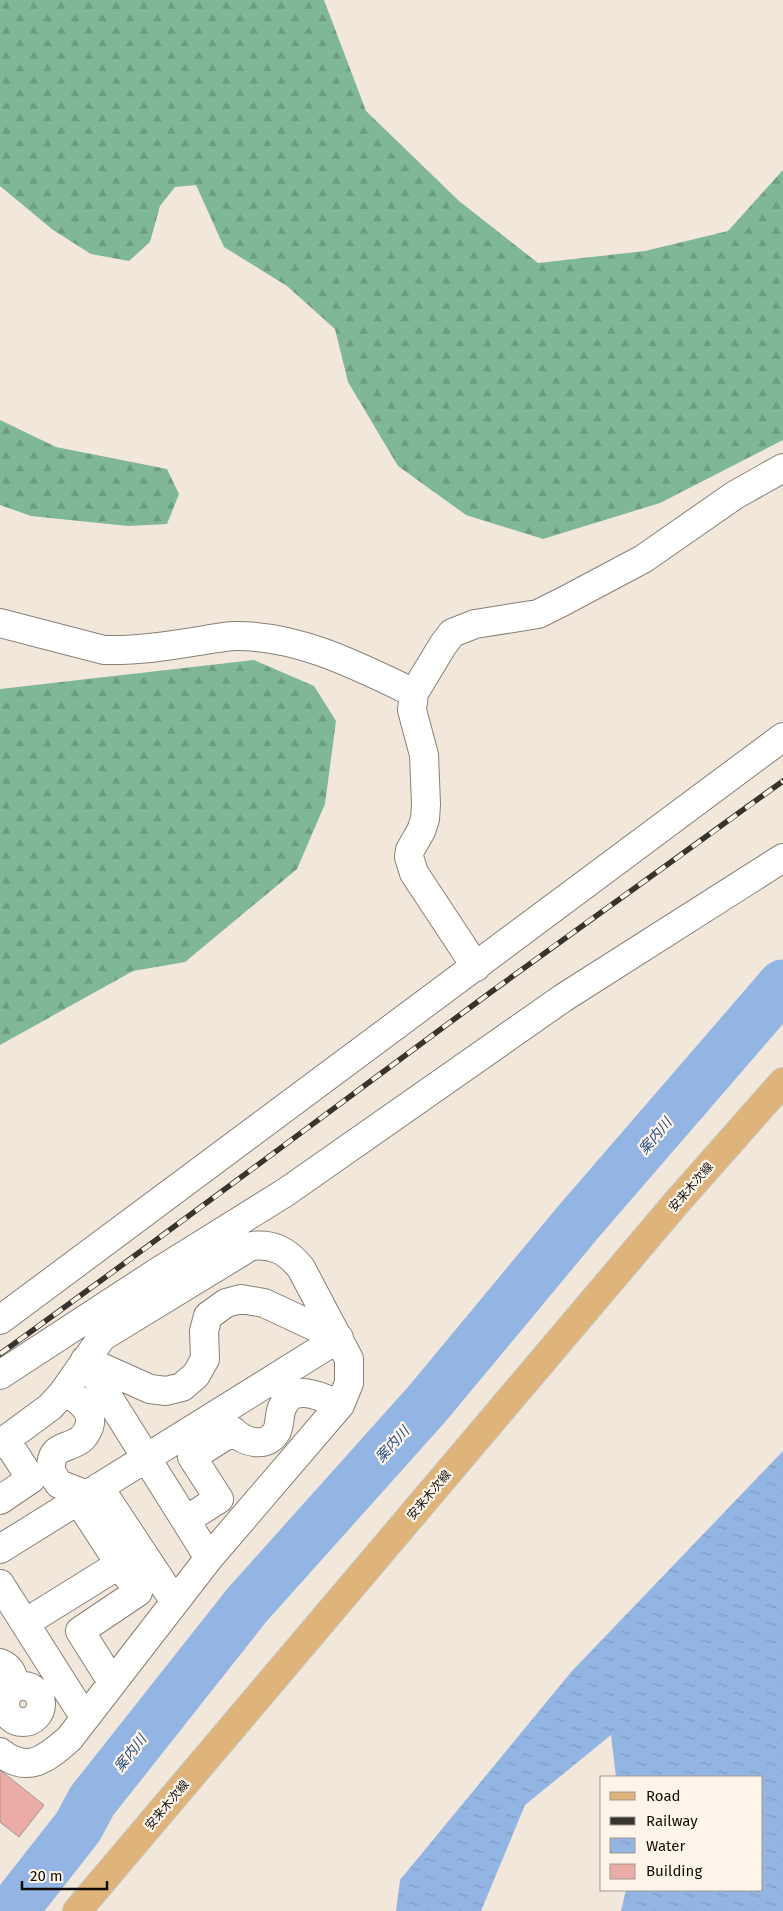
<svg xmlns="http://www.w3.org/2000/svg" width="783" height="1911" viewBox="0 0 783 1911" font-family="'Fira Sans','Noto Sans JP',sans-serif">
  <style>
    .forest { fill: url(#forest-firs) }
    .water { fill: url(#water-ripples) }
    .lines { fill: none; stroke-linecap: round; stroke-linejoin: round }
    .river { stroke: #93b5e3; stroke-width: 51 }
    .building { fill: #ebaba7; stroke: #a59594 }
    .minor-casing { stroke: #898075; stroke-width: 30 }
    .major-casing { stroke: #cacac9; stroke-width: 30 }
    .minor { stroke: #fff; stroke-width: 28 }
    .major { stroke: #deb47b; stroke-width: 28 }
    .rail-casing { stroke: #37332d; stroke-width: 5.5 }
    .rail { stroke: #fef4e9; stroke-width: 4; stroke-dasharray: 11; stroke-linecap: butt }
    .labels { text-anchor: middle; stroke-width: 4.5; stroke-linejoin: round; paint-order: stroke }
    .street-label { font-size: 12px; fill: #100d09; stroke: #fef4e9 }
    .water-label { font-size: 14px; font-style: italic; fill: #234e87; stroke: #fef4e9 }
  </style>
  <defs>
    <pattern id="forest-firs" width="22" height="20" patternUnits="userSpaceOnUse" patternTransform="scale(1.25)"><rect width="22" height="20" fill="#7fb797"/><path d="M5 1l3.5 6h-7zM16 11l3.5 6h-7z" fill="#6d9c81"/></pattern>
    <pattern id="water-ripples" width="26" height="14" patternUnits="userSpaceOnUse" patternTransform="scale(1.25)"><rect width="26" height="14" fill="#93b5e3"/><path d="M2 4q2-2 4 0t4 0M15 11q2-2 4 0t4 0" fill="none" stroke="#7e9ac1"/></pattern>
  </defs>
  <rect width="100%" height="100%" fill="#f1e7db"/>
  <path class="forest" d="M0,0H324L366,111L459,201L538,263L645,251L728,231L783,170V440L660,503L543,539L466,515L398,466L348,382L335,329L287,286L224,247L196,185L175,187L160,206L150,242L129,261L91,254L53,230L0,186Z
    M0,420L56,447L167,469L179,494L167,524L128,526L31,516L0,505Z
    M254,660L314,686L336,721L325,804L297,869L185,962L133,971L0,1045V689Z"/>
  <path class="water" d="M783,1451V1911H621L626,1890H762V1777H616L611,1735L525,1805L481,1911H396L400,1880L572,1671Z"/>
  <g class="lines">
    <path class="river" d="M12,1911L78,1827L92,1801L247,1605L427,1404L579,1221L783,985"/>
  </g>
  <path class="building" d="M0,1770L44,1805L19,1837L0,1822Z"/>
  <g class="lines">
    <g class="minor-casing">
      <path id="minor" d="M0,623L104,650C136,651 168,646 199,641C211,639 222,637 234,636C298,635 358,666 414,693
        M476,967L414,873L409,857L410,850L421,831L425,819L426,804L424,755L412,710L414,693L443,645L452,633L475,624L538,614L564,601L643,559L735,495L783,468
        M0,1320L783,737
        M85,1360L150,1389L166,1391L182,1387L196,1375L205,1359L204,1331L208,1316L226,1303L241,1299L264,1303L339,1338
        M85,1360L209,1558
        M0,1375L156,1273L286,1192L563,998L783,858
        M65,1390C77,1400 95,1409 89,1427C87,1432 84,1437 80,1440C64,1451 50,1444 51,1472L59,1484L87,1495
        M0,1444L50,1407L62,1394L102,1337L251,1246C273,1243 287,1251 301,1268L349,1359V1383L340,1405L209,1558L69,1739C47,1758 28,1775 0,1752
        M99,1487L175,1602
        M0,1500L31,1479L6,1440
        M78,1500L138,1592L80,1631L112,1682
        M186,1520L219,1499L192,1457L233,1431C245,1443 267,1449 277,1431C280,1424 279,1415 282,1408C292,1381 322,1397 340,1405
        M0,1549L339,1338
        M0,1584L85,1718
        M25,1623L120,1564
        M0,1663C18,1670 17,1691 0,1698
        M5 1704a18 18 0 1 1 36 0a18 18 0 1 1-36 0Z"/>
    </g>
    <g class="major-casing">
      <path id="major" d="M77,1911L677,1202L783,1082"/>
    </g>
    <use href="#minor" class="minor"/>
    <use href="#major" class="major"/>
    <g class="rail-casing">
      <path id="rail" d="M0,1354C165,1235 327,1113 491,992C588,921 686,852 783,781"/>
    </g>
    <use href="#rail" class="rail"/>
  </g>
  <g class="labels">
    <g class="street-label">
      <text transform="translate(691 1187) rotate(-49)" y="4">安来木次線</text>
      <text transform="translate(429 1495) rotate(-50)" y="4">安来木次線</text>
      <text transform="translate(167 1805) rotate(-50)" y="4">安来木次線</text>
    </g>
    <g class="water-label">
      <text transform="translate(655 1136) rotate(-50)" y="5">案内川</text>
      <text transform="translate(392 1444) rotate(-48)" y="5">案内川</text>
      <text transform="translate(130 1753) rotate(-52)" y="5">案内川</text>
    </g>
  </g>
  <rect x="600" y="1776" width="162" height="115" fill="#fef4e9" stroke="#9f988f"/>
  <rect x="610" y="1792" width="25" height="8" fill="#deb47b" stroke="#9f988f"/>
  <text x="646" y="1801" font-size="15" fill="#100d09">Road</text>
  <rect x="610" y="1817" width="25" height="8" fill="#37332d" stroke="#9f988f"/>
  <text x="646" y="1826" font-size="15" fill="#100d09">Railway</text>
  <rect x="610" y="1838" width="25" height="15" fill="url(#water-ripples)" stroke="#9f988f"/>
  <text x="646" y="1851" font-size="15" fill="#100d09">Water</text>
  <rect x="610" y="1864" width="25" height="15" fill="#ebaba7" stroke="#9f988f"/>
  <text x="646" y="1876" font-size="15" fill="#100d09">Building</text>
  <path d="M22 1881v8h85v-8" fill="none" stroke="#100d09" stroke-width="2.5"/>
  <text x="30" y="1881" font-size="15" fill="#100d09" stroke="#fef4e9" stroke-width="4" paint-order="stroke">20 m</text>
</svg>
